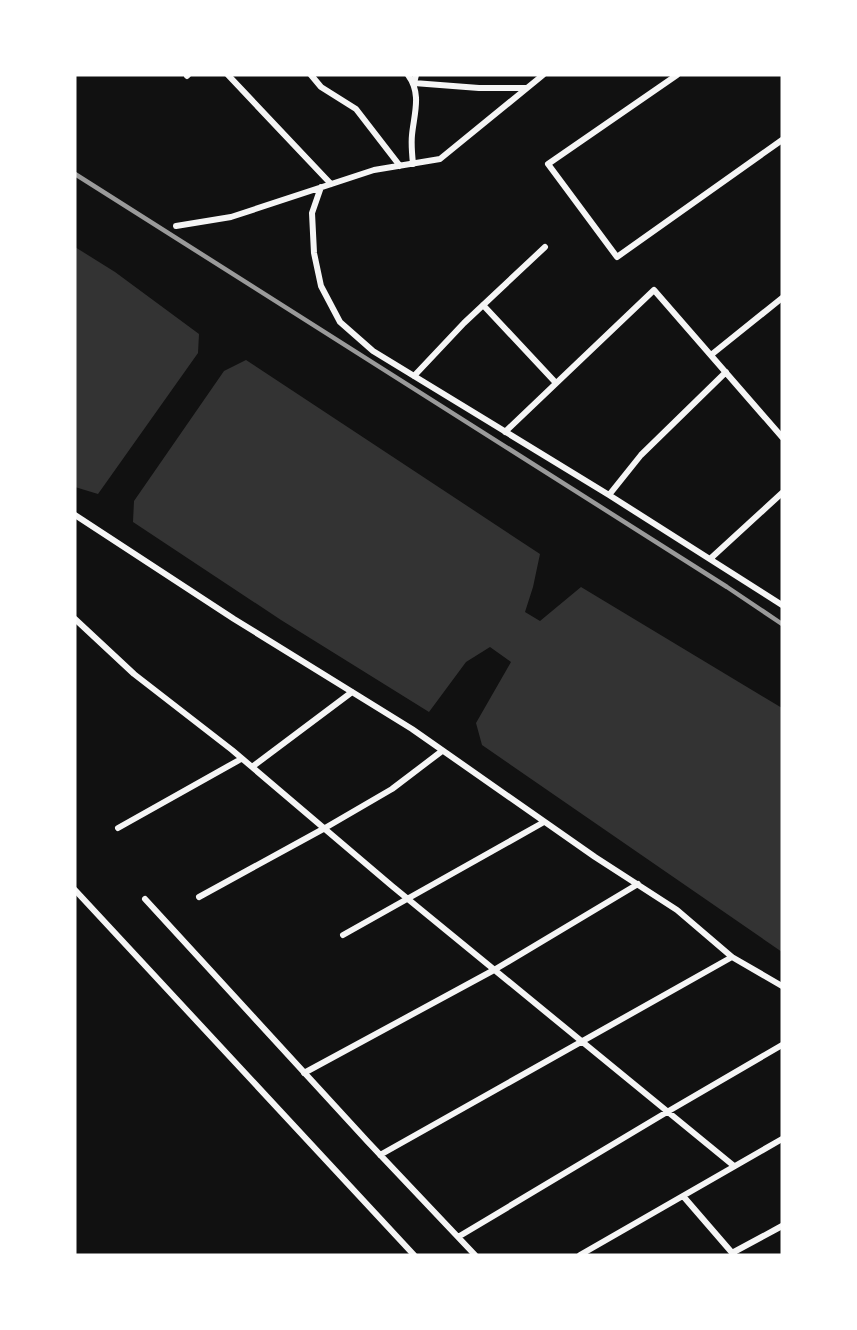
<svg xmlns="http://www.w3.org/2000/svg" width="857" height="1330" viewBox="0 0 857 1330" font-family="Commissioner,sans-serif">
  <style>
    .water { fill: #333 }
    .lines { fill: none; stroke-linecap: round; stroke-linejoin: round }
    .minor { stroke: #f5f5f5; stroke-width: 6 }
    .rail { stroke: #9a9a9a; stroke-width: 4.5 }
  </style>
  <rect width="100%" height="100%" fill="#111"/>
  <path class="water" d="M75,247L115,272L199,334L198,353L98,494L75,487Z
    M246,360L540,554L533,587L525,612L540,621L581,587L782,708V952L482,745L476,723L511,662L490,647L466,662L429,712L281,620L133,522L134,501L224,371Z"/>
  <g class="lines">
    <path class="minor" d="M228,75L331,184
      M311,75L321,87L356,109L400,166
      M408,75C422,94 414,114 412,135C411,144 412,154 413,164
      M416,75L414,83L479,88H526
      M677,75L548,164L617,257L782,140
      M187,76L188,75
      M321,187L312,213L314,253L321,286L340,322L373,351L609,495L782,605
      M176,226L231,217L374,170L440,159L543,75
      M483,305L556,383
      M711,355L782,298
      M414,376L464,323L545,247
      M505,432L654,290L782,437
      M609,495L641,455L726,372
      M75,515L234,619L412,729L595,857L677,910L732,957L782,986
      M710,559L782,493
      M75,619L134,674L232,750L392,886L734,1166
      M252,767L352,692
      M118,828L241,759
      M75,890L414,1255
      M199,897L325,828L392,789L442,751
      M145,899L368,1142L475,1255
      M343,935L544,822
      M304,1073L494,970L638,884
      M380,1155L732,957
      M683,1196L734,1255
      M458,1237L667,1112L782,1045
      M732,1253L782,1226
      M580,1255L782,1139"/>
    <path class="rail" d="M75,174L727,587L782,624"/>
  </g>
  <rect width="857" height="1330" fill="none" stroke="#ffffff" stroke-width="153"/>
</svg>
